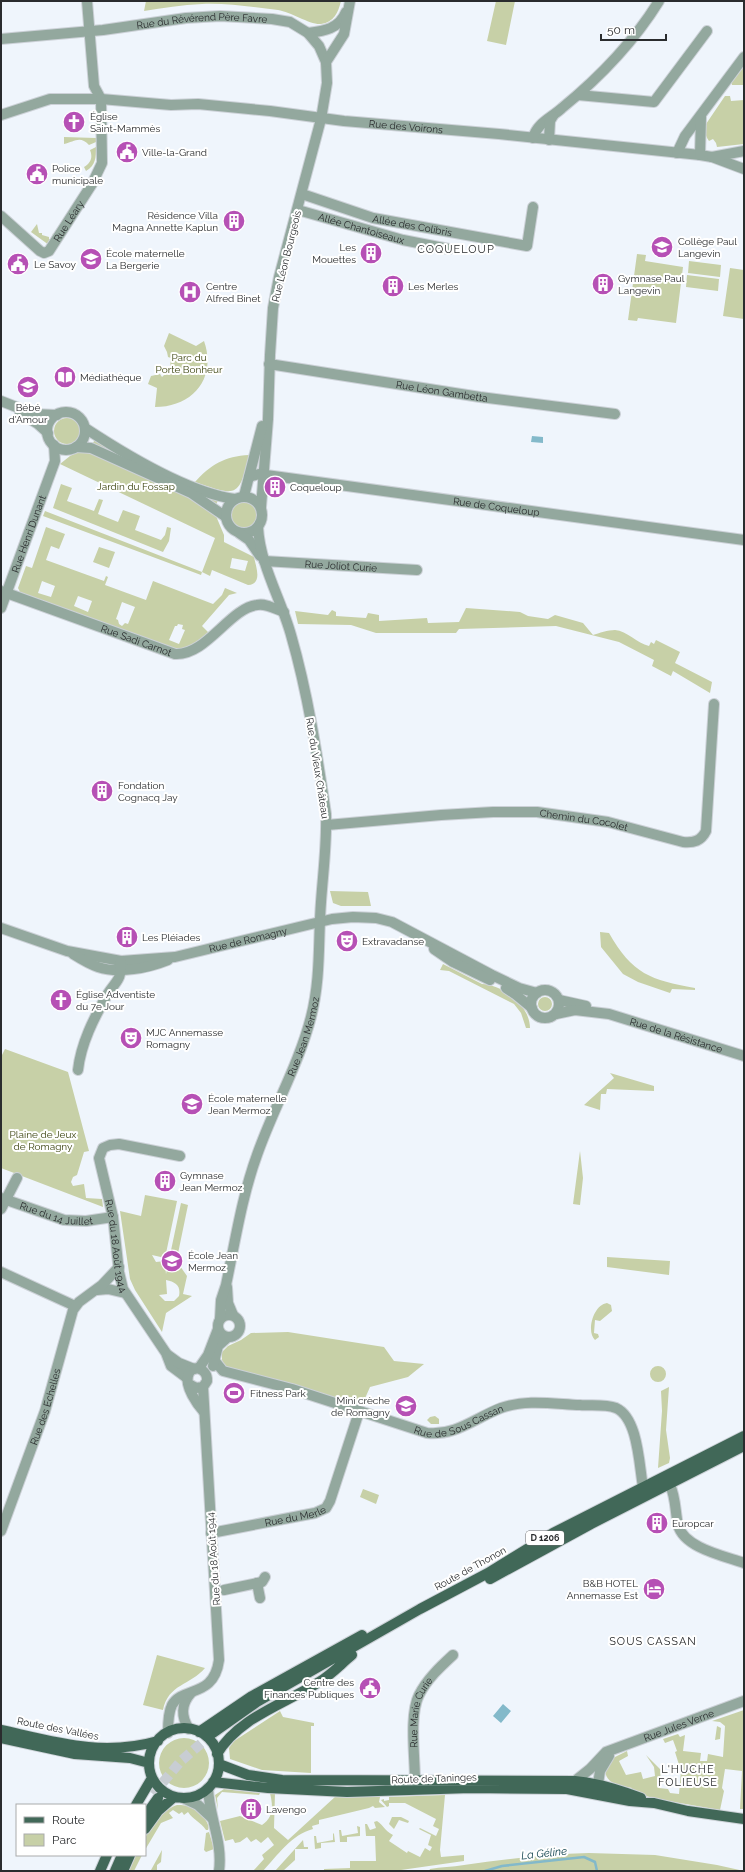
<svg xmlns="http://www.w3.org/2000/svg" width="745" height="1872" viewBox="0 0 745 1872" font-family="Raleway,sans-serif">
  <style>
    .green { fill: #c7d0a7; fill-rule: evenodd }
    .water { fill: #83b9ca }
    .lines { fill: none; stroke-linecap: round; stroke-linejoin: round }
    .stream { stroke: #83b9ca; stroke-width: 2.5 }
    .major-tunnel { stroke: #c8cdd3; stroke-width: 10; stroke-dasharray: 10 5; stroke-linecap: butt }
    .minor-casing { stroke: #ccd1d7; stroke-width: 12 }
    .major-casing { stroke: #ccd1d7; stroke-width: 12 }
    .minor { stroke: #93a89e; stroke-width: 10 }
    .major { stroke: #416858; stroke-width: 10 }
    .labels { text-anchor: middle; stroke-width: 4; stroke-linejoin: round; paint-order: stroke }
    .shield { fill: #fff; stroke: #6a6b6d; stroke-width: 1 }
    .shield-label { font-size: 9px; font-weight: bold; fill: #2a2c2e }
    .street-label { font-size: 10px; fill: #2a2c2e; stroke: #fff }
    .poi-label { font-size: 10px; fill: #2a2c2e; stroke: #fff; text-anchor: start }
    .park-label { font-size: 10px; fill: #3b430f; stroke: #fff }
    .neighbourhood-label { font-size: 11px; letter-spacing: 1px; fill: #2a2c2e; stroke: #fff }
    .water-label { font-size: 11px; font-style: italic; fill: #043844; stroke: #fff }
  </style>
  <rect width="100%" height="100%" fill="#eff5fc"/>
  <path class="green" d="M146,1H341C338,13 334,22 321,24C310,25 291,12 278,10C252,7 227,3 202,4C182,5 163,8 144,11Z
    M496,1H515L506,45L487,41Z
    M744,64V85H732L731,82Z
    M725,96H730L731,101L744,100V144L717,147L716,143L713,139L709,141C705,135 704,131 706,124Z
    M64,137L96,138V142L89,145C80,135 74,142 64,144Z
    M96,147C96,157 96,165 86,171L84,167C91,163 93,157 90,150Z
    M37,224L39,233H42V235L49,237V239H52L53,233L56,236L49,245L31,232Z
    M637,254L646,255L645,261L683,267L676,323L638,318L637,321L628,320Z
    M689,261L721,265L720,277L688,273Z
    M730,268L744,270V319L723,316Z
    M687,275L719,279L718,291L686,287Z
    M169,333L196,346L204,341C217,378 193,407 155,407L157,388L148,384L151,376L160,374L162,377L171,368L170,367L171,358L168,357L167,352L164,346Z
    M54 431a13 13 0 1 1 26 0a13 13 0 1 1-26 0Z
    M95,439L218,500L216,505L92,445Z
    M78,452H86L140,473L188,496L216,516L224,535V542L254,557C256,567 263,584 248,585L212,570L210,576L202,572L201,575L43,516L45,511L202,572L215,538L60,464L70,456ZM232,558L248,561L245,571L230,568Z
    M249,455C239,499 236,496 195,482C210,465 225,456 249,455Z
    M61,484L72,488L67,501L94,511L99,499L103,500L98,514L118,522L123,510L140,516L135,530L161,540L165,535L167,527L171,528L169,541L163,552L53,508Z
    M231 515a13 13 0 1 1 26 0a13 13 0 1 1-26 0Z
    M46,527L65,534L59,549L51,546L46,560L104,581L106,576L108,577L105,585L146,600L153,581L213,604L222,595L225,588L237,593L229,595L202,626L209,633C197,642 188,650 173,649L20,592L18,588L26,566L32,568ZM42,581L55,586L51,597L38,593ZM78,596L92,601L88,612L74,606ZM122,602L135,607L128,624L125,623L122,626L119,624L118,620L116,619ZM178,624L183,625L182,629L185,630L179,644L169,640L175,626H177Z
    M99,547L115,552L109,568L93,562Z
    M466,608L520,612L528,616L548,619L555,615L583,623L593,635C599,633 608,630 615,630C627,631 637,643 649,646L651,642L654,644L656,640L680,652L675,663L712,682L710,693L673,671L671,676L652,666L654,660L619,642L556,626L459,629L456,633H376L351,625L298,624L295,611L328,615L332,610L336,612V616L366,618L368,613L379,615V621L427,618L428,623L459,622Z
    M330,891L368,892L371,906H341L333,903Z
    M600,932L609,933C632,974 651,980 695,988V990L672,989L670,993L638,982L623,974L601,947Z
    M443,964L482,984C504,985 530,1006 530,1028H526L521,1013L514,1004L449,971L440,970Z
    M538 1004a7 7 0 1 1 14 0a7 7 0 1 1-14 0Z
    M5,1049L68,1072L89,1151L84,1152L77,1175L73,1177L71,1182L73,1186L84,1184L86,1198L102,1199L103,1207L1,1168V1057Z
    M610,1073L654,1086V1091L607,1089L606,1094H601L600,1110L584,1105L614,1078Z
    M580,1151L583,1178L580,1205L573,1204Z
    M145,1195L177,1201L165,1258L152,1255L156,1262L165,1261L166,1274L181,1203L188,1205L175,1268L180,1266L187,1276L183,1294L192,1296L166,1313L162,1332L135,1290L130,1279L120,1211L141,1216ZM166,1280C176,1282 181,1286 179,1296L174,1301H165L159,1295L167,1294Z
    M607,1257L670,1261L669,1275L607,1267Z
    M607,1303L611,1305L612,1311L600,1321L595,1320L594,1333L598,1334L599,1337L595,1340C586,1332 593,1305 607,1303Z
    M288,1332L384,1347L394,1361L424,1364L408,1377L370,1387L359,1412L227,1372L222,1360V1352L228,1346L241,1340L251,1333Z
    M650 1374a8 8 0 1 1 16 0a8 8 0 1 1-16 0Z
    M669,1387L666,1430L670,1458L669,1463L658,1468L662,1411L661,1391Z
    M435,1416L439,1419V1424H431L427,1420L430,1417Z
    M363,1489L379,1495L376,1504L360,1497Z
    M157,1655L205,1668C191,1685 168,1684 163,1710L143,1705Z
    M744,1710V1809H740L742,1771L725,1769L722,1788L724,1791L720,1810L657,1799L631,1792L632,1788C620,1785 607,1785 605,1771L611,1759L627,1751L628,1756L619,1761L626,1775L641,1772L643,1779L655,1776L654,1767L646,1755L661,1770L659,1788L668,1789L670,1793L679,1794L681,1771L675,1752L677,1751L673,1740L665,1743L663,1739L678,1734L680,1737L685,1735L683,1751L701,1753L700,1761H707L708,1754L723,1757L725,1726L720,1722L712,1721Z
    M280,1711L283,1717L314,1723V1726H311V1773L262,1770L230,1759L229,1748L234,1741Z
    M717,1726L721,1728L720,1739L715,1740Z
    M159 1763a25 25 0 1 1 50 0a25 25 0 1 1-50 0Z
    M224,1789L260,1793L259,1795L222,1792L217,1798L218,1810L215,1795Z
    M270,1793H275L274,1828L288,1840L336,1796L380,1797L379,1802L385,1807L375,1808L373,1806L369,1808L319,1820V1824L312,1826L313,1829C292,1834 277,1856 263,1871H253L264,1859L262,1855L274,1845L268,1837L261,1843L256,1839L251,1842L247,1837L240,1842L235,1843L233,1839L225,1841L220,1821L240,1816L262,1825C274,1817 273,1806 270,1793Z
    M445,1795L440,1850L441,1857L464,1855V1861L394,1871H324V1869L350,1868V1861H376L375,1836H366L365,1824H367L370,1830L376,1828L374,1822L377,1821C384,1826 384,1830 393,1835L389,1841L407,1853L408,1851L420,1857L425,1848L430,1851L432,1847L428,1845L431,1835L419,1829L420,1828L436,1836L439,1829L433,1826L436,1819L405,1803H389V1806L387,1807L381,1800L384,1799V1801L389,1800V1797Z
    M177,1805C182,1805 188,1805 193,1808C200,1811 211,1824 208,1830H206C201,1822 193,1820 188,1812L184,1815L182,1812L179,1814L173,1810L169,1813L173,1818L161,1823L145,1850C145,1847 144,1843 145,1840C147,1829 165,1808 177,1805Z
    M392,1817H401L409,1821L408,1823L399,1820L394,1829L389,1824Z
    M357,1826L360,1827V1836L347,1837V1842H340L339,1830H341L342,1836L358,1833Z
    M209,1832L214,1849L206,1852L204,1850L206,1833Z
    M333,1833L334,1834L335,1842L321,1843V1848L315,1849L314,1836H316L317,1843L333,1840Z
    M303,1840L304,1847H308V1849H295V1860L283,1871H275Z
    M162,1850L161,1862L157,1865V1871L151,1870Z
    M589,1853L655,1855L717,1865L744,1871H429L430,1869C441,1867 452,1867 464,1865C506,1859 547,1854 589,1853Z
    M136,1855H142L134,1871H129Z"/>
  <path class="water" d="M532,436L543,437V443L531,442Z
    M503,1704L511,1711L501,1723L493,1716Z"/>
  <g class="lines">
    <path class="stream" d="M485,1871L502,1866L584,1857L595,1862L597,1871"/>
    <path class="major-tunnel" d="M153,1794L181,1761L213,1733"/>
    <g class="minor-casing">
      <g id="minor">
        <path d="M87,1L94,86L101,99"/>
        <path d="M308,33C324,31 339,29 346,12"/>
        <path id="s1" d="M1,39L103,30L186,18L220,16L272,19L290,22L308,33L319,46L326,62L327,83L321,119L279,277L273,308L270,355L268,419L261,507"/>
        <path d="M326,62L344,34L350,1"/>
        <path d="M578,95L654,102L707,31"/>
        <path id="s2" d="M1,115L50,99H101L171,105L198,104L270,111L344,121L499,134L700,155L712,157L744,169"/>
        <path d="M533,138C537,123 551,118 562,108C600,77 633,43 659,1"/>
        <path d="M549,140L550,121L553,116"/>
        <path d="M677,153L685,136L744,57"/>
        <path d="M700,155L701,117"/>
        <path d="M712,157L744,151"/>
        <path id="s3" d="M302,194L373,218L527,246L533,207"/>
        <path id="s4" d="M298,210L403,240L449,249"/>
        <path id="s5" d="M1,216L40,251L44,253L49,251L92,184L102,163L101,99"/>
        <path id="s6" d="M269,364L480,397L615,414"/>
        <path d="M1,401L34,414L57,415"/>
        <circle cx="66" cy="431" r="19"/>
        <path d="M20,413L38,424L48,433"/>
        <path d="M85,428C123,453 189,493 235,499"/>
        <path d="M76,447L91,448L191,493L226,517"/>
        <path id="s7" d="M249,477L259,474L266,475L744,540"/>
        <path d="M244,496L262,426"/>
        <circle cx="244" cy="515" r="18"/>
        <path d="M239,533L249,540L260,556"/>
        <path id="s8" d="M264,561L417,570"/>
        <path id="s9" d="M1,591L175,654C206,656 230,608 257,605C266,603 275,609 284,612"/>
        <path id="s10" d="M1,608L55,461L54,445"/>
        <path id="s11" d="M327,825L441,815L493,812H537L608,822L683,842C694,843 701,841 706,831L714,704"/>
        <path id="s12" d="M1,928L67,951L121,961L175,957L332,919L353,917L376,918L392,922L492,975L519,988L537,993"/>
        <path d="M434,949L453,962L490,980"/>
        <path d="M73,954C81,959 89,964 98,967C119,974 148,968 168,960"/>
        <path d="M506,988L515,994L532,1008"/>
        <circle cx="545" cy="1004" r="14"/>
        <path d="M559,1000L586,1006"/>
        <path id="s13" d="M556,1014L575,1010L609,1014L744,1056"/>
        <path d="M78,1070C81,1043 94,1018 107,995C117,979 121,982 121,961"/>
        <path id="s14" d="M180,1156L119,1144L110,1145L103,1148L99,1158L113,1217L119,1272L123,1289L166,1353L171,1366L187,1378"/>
        <path id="s15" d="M1,1198L64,1220L86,1221L113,1217"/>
        <path d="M1,1209L17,1178"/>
        <path d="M1,1272L75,1306"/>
        <path d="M227,1287L228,1303L233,1315"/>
        <path d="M97,1290L108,1289L125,1293"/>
        <circle cx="229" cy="1326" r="11"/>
        <path id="s16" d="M220,1319L221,1300L226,1285C235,1242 242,1196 257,1155C273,1109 299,1064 311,1017C321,978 318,941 321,902C323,873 327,844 326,814C317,754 308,694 291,635C281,599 260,565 258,527"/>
        <path d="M168,1355L179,1363L194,1369"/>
        <path id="s17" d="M215,1361L223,1371L292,1389L427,1433C456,1436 475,1418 501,1408C526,1399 554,1404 580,1405C592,1406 605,1404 616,1408C638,1418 639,1464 643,1487"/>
        <path d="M213,1366L218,1346L228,1337"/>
        <path d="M199,1368L208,1355L218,1329"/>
        <path d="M189,1384L196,1388L203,1387L207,1381C208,1368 191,1363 188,1376C185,1387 197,1404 204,1412"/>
        <path d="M670,1485C676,1498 675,1511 678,1525C684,1548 724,1556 744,1563"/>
        <path id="s18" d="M1,1531L45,1411L73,1310L79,1302L102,1285L119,1267"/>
        <path id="s19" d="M211,1533L315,1513L326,1508L330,1501L359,1412"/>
        <path d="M257,1583L260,1598"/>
        <path d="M224,1590L262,1582L265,1577"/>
        <path d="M189,1729C181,1717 181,1704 191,1693"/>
        <path d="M168,1733C168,1724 168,1713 172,1705C183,1686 214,1698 219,1660L203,1387"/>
        <path id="s20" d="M415,1781C415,1757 409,1715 419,1695C427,1679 440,1667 453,1655"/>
        <path id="s21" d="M575,1781L590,1769L606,1752L744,1701"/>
        <path d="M576,1786L590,1788L598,1784L600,1771L609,1756"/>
        <path d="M208,1788C209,1817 223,1842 219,1871"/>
        <path d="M183,1798L198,1805L212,1818"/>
      </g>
    </g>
    <g class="major-casing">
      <path id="major" d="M490,1579L591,1524L744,1446
        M149 1763a35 35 0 1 1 70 0a35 35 0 1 1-70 0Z
        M1,1730C55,1742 102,1757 158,1741
        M199,1732L252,1696L362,1635
        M213,1733L257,1702L420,1609L488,1573L553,1533L744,1436
        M1,1738L75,1754L130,1758L149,1763
        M217,1754C239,1717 285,1704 319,1682C331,1675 341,1664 352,1655
        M219,1764L248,1775L282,1780L575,1781C598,1783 620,1790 641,1798
        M213,1782L268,1788L347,1792L471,1788L567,1789L630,1801L654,1803L688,1811L744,1819
        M136,1805L152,1778
        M146,1815L158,1798
        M145,1829L158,1811L174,1797
        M100,1871L107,1855
        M115,1871L122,1855
        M123,1871L130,1855"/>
    </g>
    <use href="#minor" class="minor"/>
    <use href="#major" class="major"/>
  </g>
  <defs>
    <g id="church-disc" transform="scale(1.15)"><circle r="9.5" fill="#b650b5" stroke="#fff"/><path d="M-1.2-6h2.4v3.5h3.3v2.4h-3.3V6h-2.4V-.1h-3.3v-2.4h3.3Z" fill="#fff"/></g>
    <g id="civic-disc" transform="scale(1.15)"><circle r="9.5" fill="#b650b5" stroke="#fff"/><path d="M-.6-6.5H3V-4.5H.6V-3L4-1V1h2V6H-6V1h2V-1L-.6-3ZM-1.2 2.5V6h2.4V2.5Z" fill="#fff"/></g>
    <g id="building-disc" transform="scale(1.15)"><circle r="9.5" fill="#b650b5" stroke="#fff"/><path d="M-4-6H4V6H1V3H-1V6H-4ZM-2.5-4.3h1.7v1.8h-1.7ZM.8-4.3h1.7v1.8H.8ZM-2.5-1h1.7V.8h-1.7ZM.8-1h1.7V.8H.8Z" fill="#fff"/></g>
    <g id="school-disc" transform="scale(1.15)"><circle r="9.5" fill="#b650b5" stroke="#fff"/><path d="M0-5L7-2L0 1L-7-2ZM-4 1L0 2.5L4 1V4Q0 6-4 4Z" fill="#fff"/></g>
    <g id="hospital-disc" transform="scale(1.15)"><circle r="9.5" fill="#b650b5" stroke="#fff"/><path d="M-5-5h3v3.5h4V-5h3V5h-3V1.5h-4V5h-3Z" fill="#fff"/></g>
    <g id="library-disc" transform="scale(1.15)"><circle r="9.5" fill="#b650b5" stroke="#fff"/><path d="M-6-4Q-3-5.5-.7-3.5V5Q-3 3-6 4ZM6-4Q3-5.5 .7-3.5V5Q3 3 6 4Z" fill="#fff"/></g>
    <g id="theatre-disc" transform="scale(1.15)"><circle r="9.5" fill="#b650b5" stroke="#fff"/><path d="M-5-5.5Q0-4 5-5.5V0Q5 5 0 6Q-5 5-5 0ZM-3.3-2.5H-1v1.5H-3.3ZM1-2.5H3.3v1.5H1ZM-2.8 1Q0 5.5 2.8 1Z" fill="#fff"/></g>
    <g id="stadium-disc" transform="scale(1.15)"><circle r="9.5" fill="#b650b5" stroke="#fff"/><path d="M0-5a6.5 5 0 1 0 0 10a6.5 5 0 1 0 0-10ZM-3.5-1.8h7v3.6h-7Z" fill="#fff"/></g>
    <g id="hotel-disc" transform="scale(1.15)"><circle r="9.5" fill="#b650b5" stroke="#fff"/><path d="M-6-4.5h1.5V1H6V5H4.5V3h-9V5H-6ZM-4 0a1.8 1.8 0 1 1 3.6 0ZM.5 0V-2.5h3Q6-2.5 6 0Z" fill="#fff"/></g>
  </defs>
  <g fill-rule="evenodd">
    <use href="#church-disc" x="74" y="122"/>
    <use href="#civic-disc" x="127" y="152"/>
    <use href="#civic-disc" x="37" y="174"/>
    <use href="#building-disc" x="234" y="221"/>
    <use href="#school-disc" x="662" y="247"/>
    <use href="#building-disc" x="371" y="253"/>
    <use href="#school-disc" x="91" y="259"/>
    <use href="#civic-disc" x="18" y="264"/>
    <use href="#building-disc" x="603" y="284"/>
    <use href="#building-disc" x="393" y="286"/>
    <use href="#hospital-disc" x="190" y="292"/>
    <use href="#library-disc" x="65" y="377"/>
    <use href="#school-disc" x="28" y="387"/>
    <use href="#building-disc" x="275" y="487"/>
    <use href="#building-disc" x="102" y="791"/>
    <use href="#building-disc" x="127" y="937"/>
    <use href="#theatre-disc" x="347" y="941"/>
    <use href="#church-disc" x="61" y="1000"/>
    <use href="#theatre-disc" x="131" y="1038"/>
    <use href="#school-disc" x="192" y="1104"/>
    <use href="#building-disc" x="165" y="1181"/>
    <use href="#school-disc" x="172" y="1261"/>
    <use href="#stadium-disc" x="234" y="1393"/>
    <use href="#school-disc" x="406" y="1406"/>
    <use href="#building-disc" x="657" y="1523"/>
    <use href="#hotel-disc" x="654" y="1589"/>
    <use href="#civic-disc" x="370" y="1688"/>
    <use href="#building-disc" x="251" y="1809"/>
  </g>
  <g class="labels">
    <rect class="shield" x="526" y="1531" width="38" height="14" rx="3"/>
    <g class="shield-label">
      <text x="545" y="1541">D 1206</text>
    </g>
    <g class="street-label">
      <text dy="4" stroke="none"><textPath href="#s1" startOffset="202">Rue du Révérend Père Favre</textPath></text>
      <text dy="4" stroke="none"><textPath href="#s2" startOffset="409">Rue des Voirons</textPath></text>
      <text dy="4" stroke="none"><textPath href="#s5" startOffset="98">Rue Léary</textPath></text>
      <text dy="4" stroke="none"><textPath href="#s3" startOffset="115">Allée des Colibris</textPath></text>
      <text dy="4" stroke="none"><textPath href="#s4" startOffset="66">Allée Chantoiseaux</textPath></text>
      <text transform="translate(286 256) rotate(-76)" y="4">Rue Léon Bourgeois</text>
      <text dy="4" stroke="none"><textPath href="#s6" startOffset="175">Rue Léon Gambetta</textPath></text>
      <text dy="4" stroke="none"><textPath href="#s7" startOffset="250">Rue de Coqueloup</textPath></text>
      <text dy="4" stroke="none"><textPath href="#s10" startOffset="79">Rue Henri Dunant</textPath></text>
      <text dy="4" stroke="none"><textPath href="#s8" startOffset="77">Rue Joliot Curie</textPath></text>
      <text dy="4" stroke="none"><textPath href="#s9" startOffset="144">Rue Sadi Carnot</textPath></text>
      <text transform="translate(318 768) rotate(81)" y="4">Rue du Vieux Château</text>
      <text dy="4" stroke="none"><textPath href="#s11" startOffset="258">Chemin du Cocolet</textPath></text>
      <text dy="4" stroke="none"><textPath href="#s12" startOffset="254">Rue de Romagny</textPath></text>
      <text dy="4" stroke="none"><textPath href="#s13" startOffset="124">Rue de la Résistance</textPath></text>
      <text dy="4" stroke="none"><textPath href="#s16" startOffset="296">Rue Jean Mermoz</textPath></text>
      <text dy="4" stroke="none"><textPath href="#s15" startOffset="58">Rue du 14 Juillet</textPath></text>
      <text dy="4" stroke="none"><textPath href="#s14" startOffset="179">Rue du 18 Août 1944</textPath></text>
      <text dy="4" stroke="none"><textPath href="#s18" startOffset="132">Rue des Echelles</textPath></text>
      <text dy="4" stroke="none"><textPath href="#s17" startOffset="260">Rue de Sous Cassan</textPath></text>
      <text dy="4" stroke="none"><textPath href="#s19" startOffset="86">Rue du Merle</textPath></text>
      <text transform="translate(213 1559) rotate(-94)" y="4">Rue du 18 Août 1944</text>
      <text transform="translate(470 1568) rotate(-29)" y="4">Route de Thonon</text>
      <text dy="4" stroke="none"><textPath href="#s20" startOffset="70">Rue Marie Curie</textPath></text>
      <text dy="4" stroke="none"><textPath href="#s21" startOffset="120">Rue Jules Verne</textPath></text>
      <text transform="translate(58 1728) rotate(11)" y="4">Route des Vallées</text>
      <text transform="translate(434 1778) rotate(-2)" y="4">Route de Taninges</text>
    </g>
    <g class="poi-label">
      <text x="90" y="120">Église<tspan x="90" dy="12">Saint-Mammès</tspan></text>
      <text x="142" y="156">Ville-la-Grand</text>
      <text x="52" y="172">Police<tspan x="52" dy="12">municipale</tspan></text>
      <text x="218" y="219" text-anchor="end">Résidence Villa<tspan x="218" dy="12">Magna Annette Kaplun</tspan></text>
      <text x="678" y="245">Collège Paul<tspan x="678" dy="12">Langevin</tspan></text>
      <text x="356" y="251" text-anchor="end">Les<tspan x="356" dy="12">Mouettes</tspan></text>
      <text x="106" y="257">École maternelle<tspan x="106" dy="12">La Bergerie</tspan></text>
      <text x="34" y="268">Le Savoy</text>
      <text x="618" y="282">Gymnase Paul<tspan x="618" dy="12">Langevin</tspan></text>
      <text x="206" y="290">Centre<tspan x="206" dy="12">Alfred Binet</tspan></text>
      <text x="408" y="290">Les Merles</text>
      <text x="80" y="381">Médiathèque</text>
      <text x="28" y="411" text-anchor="middle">Bébé<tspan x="28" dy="12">d'Amour</tspan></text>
      <text x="290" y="491">Coqueloup</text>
      <text x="118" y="789">Fondation<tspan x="118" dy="12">Cognacq Jay</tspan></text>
      <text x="142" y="941">Les Pléiades</text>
      <text x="362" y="945">Extravadanse</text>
      <text x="76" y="998">Église Adventiste<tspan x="76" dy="12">du 7e Jour</tspan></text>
      <text x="146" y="1036">MJC Annemasse<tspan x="146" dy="12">Romagny</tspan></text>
      <text x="208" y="1102">École maternelle<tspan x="208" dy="12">Jean Mermoz</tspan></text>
      <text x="180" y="1179">Gymnase<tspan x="180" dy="12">Jean Mermoz</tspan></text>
      <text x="188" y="1259">École Jean<tspan x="188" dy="12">Mermoz</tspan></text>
      <text x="250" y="1397">Fitness Park</text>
      <text x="390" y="1404" text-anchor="end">Mini crèche<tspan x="390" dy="12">de Romagny</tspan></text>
      <text x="672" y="1527">Europcar</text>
      <text x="638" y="1587" text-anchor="end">B&amp;B HOTEL<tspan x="638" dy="12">Annemasse Est</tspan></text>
      <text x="354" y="1686" text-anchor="end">Centre des<tspan x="354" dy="12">Finances Publiques</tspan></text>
      <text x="266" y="1813">Lavengo</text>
    </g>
    <g class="park-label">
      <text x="189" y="361">Parc du<tspan x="189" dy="12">Porte Bonheur</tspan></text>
      <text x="136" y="490">Jardin du Fossap</text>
      <text x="43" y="1138">Plaine de Jeux<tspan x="43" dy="12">de Romagny</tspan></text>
    </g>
    <g class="neighbourhood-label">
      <text x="456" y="253">COQUELOUP</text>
      <text x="653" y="1645">SOUS CASSAN</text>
      <text x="688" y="1773">L'HUCHE<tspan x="688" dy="13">FOLIEUSE</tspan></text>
    </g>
    <g class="water-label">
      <text transform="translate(544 1853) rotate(-6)" y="4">La Géline</text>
    </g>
  </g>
  <rect width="745" height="1872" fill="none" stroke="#2a2c2e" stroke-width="4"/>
  <rect x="16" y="1804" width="130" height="52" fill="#ffffff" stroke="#aaabab"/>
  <rect x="24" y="1817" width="20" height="6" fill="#416858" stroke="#aaabab"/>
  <text x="52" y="1824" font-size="12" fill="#2a2c2e">Route</text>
  <rect x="24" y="1834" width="20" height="12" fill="#c7d0a7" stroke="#aaabab"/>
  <text x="52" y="1844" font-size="12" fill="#2a2c2e">Parc</text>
  <path d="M601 34v6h65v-6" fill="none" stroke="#2a2c2e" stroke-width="2"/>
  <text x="607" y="34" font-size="12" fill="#2a2c2e" stroke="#ffffff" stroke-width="3" paint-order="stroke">50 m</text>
</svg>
